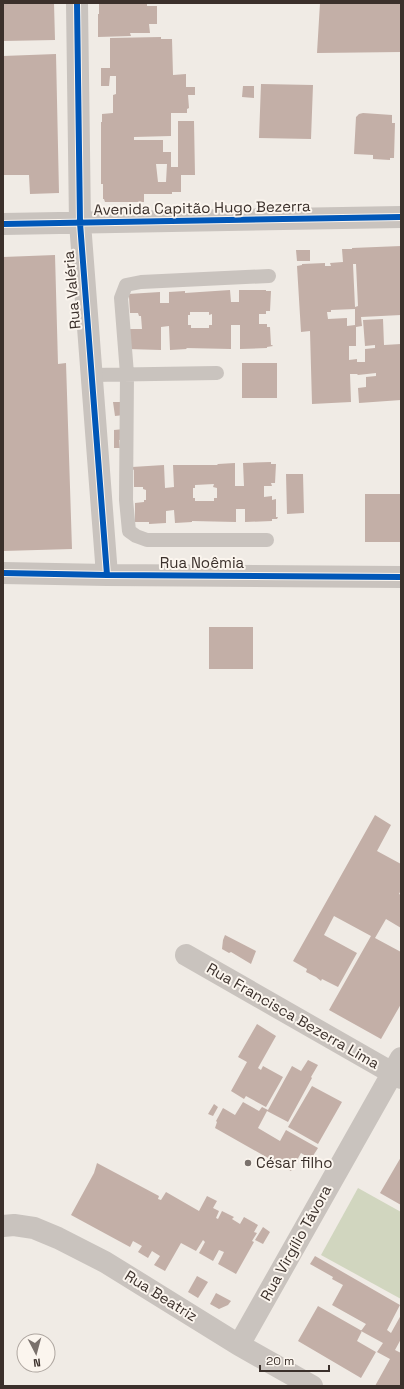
<svg xmlns="http://www.w3.org/2000/svg" width="404" height="1389" viewBox="0 0 404 1389" font-family="'Space Grotesk',sans-serif">
  <style>
    .green { fill: #d1d6bf }
    .building { fill: #c3afa7; fill-rule: evenodd }
    .lines { fill: none; stroke-linecap: round; stroke-linejoin: round }
    .lane { stroke: #c9c3be; stroke-width: 14 }
    .street { stroke: #c9c3be; stroke-width: 22 }
    .cycleway-casing { stroke: #fbf5ee; stroke-width: 8 }
    .cycleway { stroke: #0057b8; stroke-width: 6 }
    .poi-dot { fill: #7a716c; stroke: #fbf5ee; stroke-width: 1.5 }
    .labels { text-anchor: middle; stroke-width: 4; stroke-linejoin: round; paint-order: stroke }
    .street-label { font-size: 15px; fill: #3b302b; stroke: #fbf5ee }
    .poi-label { font-size: 15px; fill: #3b302b; stroke: #fbf5ee; text-anchor: start }
  </style>
  <rect width="100%" height="100%" fill="#f0ebe5"/>
  <path class="green" d="M358,1188L401,1212V1299L321,1255Z"/>
  <path class="building" d="M3,3H54L55,40L3,41Z
    M99,3H147V6H157V24H149L150,33H130L131,36L98,37V14H99Z
    M320,3H401V52L317,53Z
    M161,37V39H172L173,75L186,74V87H195V95H188L189,108L187,109V113H171V136L134,137V140H163V152H171V167H178V121H194L195,175H181V192H172V194H144V202H105L104,199H103V184H101V122H102V114L113,113V95L116,94V76H110L109,86H101V68H110V38ZM156,164H167L166,182H158Z
    M56,54L59,193L30,194L29,175H3V56Z
    M261,84L313,85L311,139L259,138Z
    M243,86H254V98L242,97Z
    M363,113L392,115V123H395L394,158H390V160L373,159V155L354,154L356,117L359,114Z
    M401,246V315L361,317L362,326L356,327V346H349V360L357,359V362H365V349L375,348V345L365,346L363,320L383,319L384,345L401,344V400L359,403L358,388L366,387V377L376,376V373L358,375L357,374H350L351,402L312,404L310,331L301,332L297,266L302,265V264L325,263V266H331L330,263L343,262L342,249H352V248ZM353,264H356L358,306L355,307ZM355,309V325L347,326V318L328,319L327,312H331V310Z
    M296,250H310V261H297Z
    M55,255L58,364L66,363L72,549L3,551V257Z
    M230,290L231,302H239V290H266V291H271L270,311H266V314H259V324H267V327H270L271,345H272L273,346L267,347V348L240,349V325H231V349L186,348L187,349L170,350L169,326L161,327V350L128,349L130,329H142L141,316H139L138,313H130L129,296L128,294L160,292V303H169V292L185,291V293ZM190,312H209V315L212,314V325H209V328H191V325H188V315H190Z
    M242,363H277V398H242Z
    M113,402H126L124,415L115,416Z
    M124,429V440H119L120,448H114V430Z
    M271,462V464H276L275,483H271L272,486H264V497L272,496V500L276,499V517H278L277,519H272V521L245,522V509H236V522L192,521V522L175,523L174,510L166,511V523L149,524V522H134L133,520H135V503L144,502V500H146V490L143,489V487H134V470L132,469V467L164,465L165,488L174,487L173,465H217L218,464L235,463V486H244L243,463ZM214,484L213,487L217,488V498H214V501H195V498H193V488H195V485Z
    M286,474H303L304,513L287,514Z
    M365,494H401V542H365Z
    M209,627H253V669H209Z
    M375,815L391,825L377,851L401,864V890L399,894L401,895V928L386,919L375,938L401,952V1004L381,1039L329,1010L371,936L334,916L324,935L357,953L338,987L322,979L321,981L316,977L306,972L307,969L293,961Z
    M225,935L256,951L251,964L231,952L229,953L222,949L223,940Z
    M257,1024L276,1036L258,1068L261,1070L263,1066L283,1077L266,1107L246,1096L244,1099L231,1091L247,1062L238,1057Z
    M308,1060L318,1065L311,1077L312,1078L288,1122L267,1111L258,1128L280,1141L286,1130L318,1148L311,1159L301,1153L291,1171L215,1128L217,1122L216,1121L223,1108L235,1115L243,1102L259,1111L262,1107L268,1110L292,1066L301,1071Z
    M312,1086L342,1102L318,1144L288,1127Z
    M214,1104L218,1107L213,1116L208,1114Z
    M401,1157V1205L380,1193Z
    M97,1163L159,1196L158,1199L161,1200L166,1192L199,1211L207,1196L217,1201L213,1208L219,1211L216,1218L218,1219L222,1211L234,1217L232,1219L240,1224L244,1217L258,1225L254,1232L257,1233L252,1241L254,1242L236,1274L218,1264L224,1252L219,1250L213,1261L199,1253L205,1242L203,1240L196,1251L181,1243L165,1271L154,1265L160,1256L152,1251L148,1258L138,1252L142,1246L133,1241L130,1247L71,1215L94,1173Z
    M263,1227L270,1232L263,1244L255,1240Z
    M315,1256L400,1305L387,1330L391,1333L401,1315V1339L395,1350L401,1353V1386H375L390,1359L377,1352L383,1343L361,1331L366,1324L332,1305L343,1285L332,1279L333,1277L310,1264Z
    M197,1276L208,1282L198,1298L188,1292Z
    M216,1293L231,1301L228,1305L219,1309L210,1304Z
    M318,1306L362,1331L357,1341L376,1352L361,1378L298,1341Z"/>
  <g class="lines">
    <path class="lane" d="M92,375L217,373
      M267,540H147L136,536L129,531L126,500L127,374L121,298L126,285L141,282L269,276"/>
    <path class="street" d="M77,3L80,223L107,575
      M3,224L401,217
      M3,573L107,575L401,577
      M186,955L401,1078
      M3,1226L14,1225L34,1228L58,1238L105,1262L239,1345L312,1386
      M239,1345L401,1058"/>
    <g class="cycleway-casing">
      <path id="cycleway" d="M77,3L80,223L107,575
        M3,224L401,217
        M3,573L107,575L401,577"/>
    </g>
    <use href="#cycleway" class="cycleway"/>
  </g>
  <circle class="poi-dot" cx="248" cy="1163" r="4"/>
  <g class="labels">
    <g class="street-label">
      <text transform="translate(202 208) rotate(-1)" y="5">Avenida Capitão Hugo Bezerra</text>
      <text transform="translate(72 290) rotate(-95)" y="5">Rua Valéria</text>
      <text x="202" y="568">Rua Noêmia</text>
      <text transform="translate(293 1016) rotate(30)" y="5">Rua Francisca Bezerra Lima</text>
      <text transform="translate(296 1243) rotate(-61)" y="5">Rua Virgílio Távora</text>
      <text transform="translate(161 1296) rotate(32)" y="5">Rua Beatriz</text>
    </g>
    <g class="poi-label">
      <text x="256" y="1168">César filho</text>
    </g>
  </g>
  <rect width="404" height="1389" fill="none" stroke="#3b302b" stroke-width="8"/>
  <g transform="translate(36 1353) rotate(174)"><circle r="19" fill="#fbf5ee" stroke="#aea6a0"/>
  <path d="M0-3L7 15L0 10L-7 15Z" fill="#7a716c"/>
  <text y="-6" font-size="11" font-weight="bold" text-anchor="middle" fill="#3b302b">N</text>
  </g>
  <path d="M260 1365v6h69v-6" fill="none" stroke="#3b302b" stroke-width="2"/>
  <text x="266" y="1365" font-size="12" fill="#3b302b" stroke="#fbf5ee" stroke-width="3" paint-order="stroke">20 m</text>
</svg>
